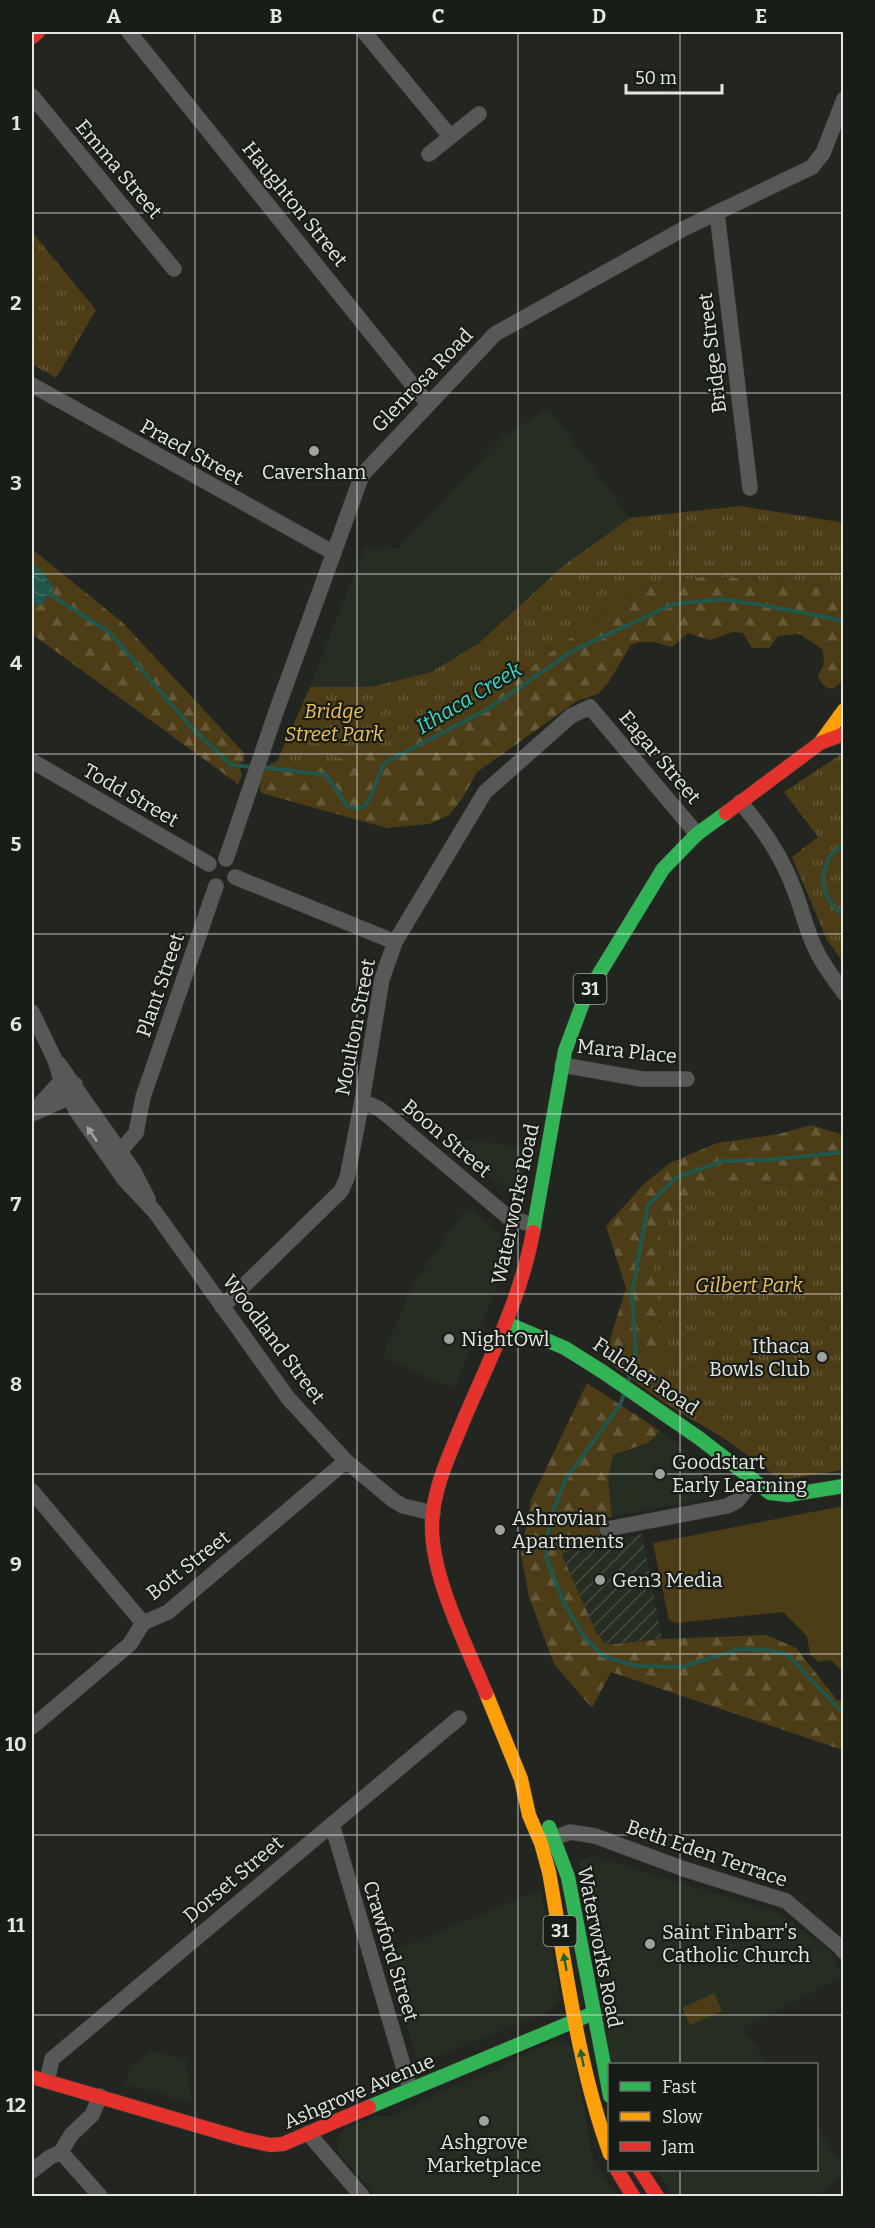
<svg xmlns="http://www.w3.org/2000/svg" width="875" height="2228" viewBox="0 0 875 2228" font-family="Bitter,serif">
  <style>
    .built { fill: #262d22 }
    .industrial { fill: url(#industrial-furrows) }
    .grass { fill: #4d3d17 }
    .forest { fill: url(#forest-firs) }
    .park { fill: url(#park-tufts) }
    .water { fill: url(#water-waves) }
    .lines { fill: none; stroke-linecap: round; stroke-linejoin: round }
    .stream { stroke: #20564c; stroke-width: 4 }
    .street-casing { stroke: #3f413e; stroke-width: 16 }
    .fast-casing { stroke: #3f413e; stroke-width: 15 }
    .slow-casing { stroke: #3f413e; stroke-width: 15 }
    .jam-casing { stroke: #3f413e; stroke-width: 15 }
    .street { stroke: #575956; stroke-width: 15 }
    .fast { stroke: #30b455; stroke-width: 14 }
    .slow { stroke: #ff9f0a; stroke-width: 14 }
    .jam { stroke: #e5322d; stroke-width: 14 }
    .oneway { fill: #9da09c }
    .oneway2 { fill: #236133 }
    .grid { fill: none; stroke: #e3e6e2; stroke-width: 1.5; stroke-opacity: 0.55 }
    .poi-dot { fill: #a0a29e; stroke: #191d17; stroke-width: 2 }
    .labels { text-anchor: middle; stroke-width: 4.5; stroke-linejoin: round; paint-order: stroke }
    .shield { fill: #191d17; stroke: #a6aaa5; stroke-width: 1.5 }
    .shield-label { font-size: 18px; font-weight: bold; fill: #e3e6e2 }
    .street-label { font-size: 20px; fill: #e3e6e2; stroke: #191d17 }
    .poi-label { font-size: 20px; fill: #e3e6e2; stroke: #191d17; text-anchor: start }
    .park-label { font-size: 20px; font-style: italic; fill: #efc256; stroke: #191d17 }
    .water-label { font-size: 21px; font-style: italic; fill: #3bdcc3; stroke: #191d17 }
    .neatline { fill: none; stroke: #e3e6e2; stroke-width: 2 }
    .grid-label { font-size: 20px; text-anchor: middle; font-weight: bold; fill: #e3e6e2 }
  </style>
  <defs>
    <pattern id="industrial-furrows" width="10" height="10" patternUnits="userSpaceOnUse" patternTransform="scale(1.5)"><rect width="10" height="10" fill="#262d22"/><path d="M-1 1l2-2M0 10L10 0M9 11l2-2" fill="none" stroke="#454b42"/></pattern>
    <pattern id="forest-firs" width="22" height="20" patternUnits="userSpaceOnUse" patternTransform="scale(1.5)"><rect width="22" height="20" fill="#4d3d17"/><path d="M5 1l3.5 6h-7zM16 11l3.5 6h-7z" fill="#665938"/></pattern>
    <pattern id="park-tufts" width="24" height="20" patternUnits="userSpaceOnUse" patternTransform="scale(1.5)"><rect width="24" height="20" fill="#4d3d17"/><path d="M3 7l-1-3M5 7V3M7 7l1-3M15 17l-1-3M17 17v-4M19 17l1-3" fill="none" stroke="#665938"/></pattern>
    <pattern id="water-waves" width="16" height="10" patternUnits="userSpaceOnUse" patternTransform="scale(1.5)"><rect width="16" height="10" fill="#20564c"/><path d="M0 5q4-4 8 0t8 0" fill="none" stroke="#406e66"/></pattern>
  </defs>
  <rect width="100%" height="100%" fill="#232521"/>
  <path class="built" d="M549,408L630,518L564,565L479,643L431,672L371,687H310L364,549L399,548L503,436Z
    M453,1138L528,1148L520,1198L517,1199L452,1143Z
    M467,1207L511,1244L500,1281L454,1389L382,1357L413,1284Z
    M660,1431L711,1471L714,1497L612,1517L608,1478L613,1455L648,1443Z
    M593,1856L780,1913L831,1953L843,1977L742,2028L769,2064H611L579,1861Z
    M541,1889L560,1994L558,2004L546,2013L418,2064L386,1954Z
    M564,2042L571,2046L574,2056L594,2164L618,2196H376L340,2155L336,2143L340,2134L347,2128L375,2116H390L413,2106L437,2092L501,2068L507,2061L549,2044Z
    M151,2051L185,2058L192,2103L125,2084L130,2067Z
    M817,2129L843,2165V2175L818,2194L820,2196H673L656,2170H816Z"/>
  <path class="industrial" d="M642,1534L662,1639L606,1645L596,1632L561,1553Z"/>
  <path class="grass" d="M843,1506V1672L831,1660L818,1662L810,1654L807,1636L783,1612L676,1623L669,1620L653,1543Z
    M714,1993L722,2011L690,2025L682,2008Z"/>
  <path class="forest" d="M32,549L123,623L244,753V761L239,764L242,776L238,784L32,634V601L40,606L48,578L32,564Z
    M710,576L839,586L843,589V680L833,689C825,688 821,684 818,676L824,664L823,650L800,634L778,636L769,648H752L743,633L733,632L710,640L688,633L672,647L654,642H640L631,645L608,683L598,694L577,701L477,772L462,799L449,815L429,824L387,828L261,793C258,783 263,764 277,762C285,760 297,764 306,766L486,700L642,585Z
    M811,1125L843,1135V1183L805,1187L753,1182L656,1305L663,1351L666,1404L604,1359L626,1288L606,1226L644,1184L670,1163L717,1143L779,1134Z
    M587,1383L660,1431L648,1443L613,1455L608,1478L612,1517L598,1519L601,1544L561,1553L596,1632L606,1645L662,1639L766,1635L796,1648L837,1700L843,1701V1750L611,1672L592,1708L554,1664L529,1597L521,1554L531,1500Z"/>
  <path class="park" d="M32,232L96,310L56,378L32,364Z
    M740,506L839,522L843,525V589L838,586L710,576L642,585L486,700L388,748L306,766L277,762L310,687H371L431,672L479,643L564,565L630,518Z
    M843,753V962L827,940L792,857L818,837L784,792Z
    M714,1182H753L805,1187L843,1183V1470L781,1480L725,1439L666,1404L663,1351L656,1305L654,1264L658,1229L679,1204L696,1191Z"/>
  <path class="water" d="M32,564L42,571L54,588L40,606L32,601Z"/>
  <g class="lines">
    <path class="stream" d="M45,591L110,633L190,726L231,765L253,767
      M260,767L326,775L348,807L361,808C378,795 373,777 386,762L490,708L572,651L673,604L722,599L762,605L844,621
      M844,844C839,848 832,852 829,858C819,877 823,904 844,914
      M628,1381L636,1359L632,1293L648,1205L677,1177L723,1161L768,1160L844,1152
      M624,1394L620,1405L565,1480L550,1520L546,1557L564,1603L585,1638L603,1656L636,1666L681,1667L740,1649L765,1650L788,1655L839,1709L844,1712"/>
    <g class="street-casing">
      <path id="street" d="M129,32L428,404
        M364,32L450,136
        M32,96L174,269
        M429,154L479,114
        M717,213L750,488
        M32,385L334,553
        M32,761L209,864
        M740,802C762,827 782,857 794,889C802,909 806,930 816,950C823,965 834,979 844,993
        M226,859L276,712L362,475L495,334L685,228L812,167L823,153L844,99
        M235,877L395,942
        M32,1012L55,1060L63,1086L77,1112L124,1179L155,1212L288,1398L346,1461L393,1500L403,1506L433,1513
        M59,1064L133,1170L148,1199
        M562,1065L642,1079H687
        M362,1101L378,1108L387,1115L509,1218L534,1225
        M32,1113L61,1081L75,1084L68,1098L32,1114
        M106,1154L119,1152L136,1133L143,1097L216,886
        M222,1307L341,1191L347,1178L362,1101L382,979L395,942L485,792L571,716L590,707L697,834
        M32,1491L143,1623
        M607,1529L727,1506L737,1501L753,1481
        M32,1727L130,1644L143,1623L168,1612L346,1461
        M332,1824L410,2089
        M546,1841L570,1832L595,1836L684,1869L786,1901L840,1947L844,1952
        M47,2081L52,2059L459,1718
        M308,2133L362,2196
        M61,2152L100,2196
        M32,2171L50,2157L61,2152L71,2135L92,2115L100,2096"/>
    </g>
    <g class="fast-casing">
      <path id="fast" d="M533,1232L565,1051L585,997L663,869L697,834L726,813
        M506,1323L565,1348L603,1372L699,1438L770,1493L788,1495L844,1486
        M549,1827L568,1877L610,2096
        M369,2107L589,2015"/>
    </g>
    <g class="slow-casing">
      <path id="slow" d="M820,743L844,710
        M486,1693L521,1779L529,1815L541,1843L549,1872C566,1966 577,2064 610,2154"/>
    </g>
    <g class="jam-casing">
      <path id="jam" d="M32,37L38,32
        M726,813L820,743L844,734
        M486,1693C466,1644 431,1577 432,1524C433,1489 449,1456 462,1424C488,1362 521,1299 533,1232
        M32,2077L243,2139L270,2145L283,2144L369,2107
        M617,2170L633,2196
        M640,2170L657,2196"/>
    </g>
    <use href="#street" class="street"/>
    <use href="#fast" class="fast"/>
    <use href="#slow" class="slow"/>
    <use href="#jam" class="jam"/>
  </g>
  <defs><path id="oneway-solid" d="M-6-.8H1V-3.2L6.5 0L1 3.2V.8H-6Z" transform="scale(1.5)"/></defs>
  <use class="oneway" href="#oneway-solid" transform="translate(92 1134) rotate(-124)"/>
  <g class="oneway2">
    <use href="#oneway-solid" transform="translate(565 1962) rotate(-100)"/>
    <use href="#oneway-solid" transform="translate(582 2058) rotate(-101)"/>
  </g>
  <path class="grid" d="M195,32V2196M357,32V2196M518,32V2196M680,32V2064M32,213H844M32,393H844M32,574H844M32,754H844M32,934H844M32,1114H844M32,1294H844M32,1474H844M32,1654H844M32,1835H844M32,2015H844M680,2170V2196"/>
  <g class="poi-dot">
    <circle cx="314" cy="451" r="6"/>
    <circle cx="449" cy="1339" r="6"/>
    <circle cx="822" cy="1357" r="6"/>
    <circle cx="660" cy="1474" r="6"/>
    <circle cx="500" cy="1530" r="6"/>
    <circle cx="600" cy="1580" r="6"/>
    <circle cx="650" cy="1944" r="6"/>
    <circle cx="484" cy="2121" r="6"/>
  </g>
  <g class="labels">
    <g class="shield">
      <rect x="573.5" y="974" width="33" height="30" rx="4.5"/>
      <rect x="543.5" y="1916" width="33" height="30" rx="4.5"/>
    </g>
    <g class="shield-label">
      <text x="590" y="995">31</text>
      <text x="560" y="1937">31</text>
    </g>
    <g class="street-label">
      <text transform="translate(119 169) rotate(50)" y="7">Emma Street</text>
      <text transform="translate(295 204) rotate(51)" y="7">Haughton Street</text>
      <text transform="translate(712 353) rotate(-97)" y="7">Bridge Street</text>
      <text transform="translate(422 380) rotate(-46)" y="7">Glenrosa Road</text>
      <text transform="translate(192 452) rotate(29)" y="7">Praed Street</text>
      <text transform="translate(660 757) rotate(50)" y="7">Eagar Street</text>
      <text transform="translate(131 795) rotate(30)" y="7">Todd Street</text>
      <text transform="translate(160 985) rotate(-71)" y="7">Plant Street</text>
      <text transform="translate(355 1027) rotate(-79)" y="7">Moulton Street</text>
      <text transform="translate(627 1051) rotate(6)" y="7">Mara Place</text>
      <text transform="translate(447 1138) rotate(40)" y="7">Boon Street</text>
      <text transform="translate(515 1204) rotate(-78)" y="7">Waterworks Road</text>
      <text transform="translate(274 1339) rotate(53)" y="7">Woodland Street</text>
      <text transform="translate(646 1376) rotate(34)" y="7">Fulcher Road</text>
      <text transform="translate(188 1565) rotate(-38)" y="7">Bott Street</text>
      <text transform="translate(707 1853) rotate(19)" y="7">Beth Eden Terrace</text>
      <text transform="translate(233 1879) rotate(-40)" y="7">Dorset Street</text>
      <text transform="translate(600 1947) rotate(79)" y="7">Waterworks Road</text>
      <text transform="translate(391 1951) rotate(73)" y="7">Crawford Street</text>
      <text transform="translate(359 2091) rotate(-23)" y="7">Ashgrove Avenue</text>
    </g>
    <g class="poi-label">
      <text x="314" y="479" text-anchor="middle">Caversham</text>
      <text x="461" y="1346">NightOwl</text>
      <text x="810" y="1353" text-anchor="end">Ithaca<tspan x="810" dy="23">Bowls Club</tspan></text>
      <text x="672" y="1469">Goodstart<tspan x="672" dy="23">Early Learning</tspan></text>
      <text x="512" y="1525">Ashrovian<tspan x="512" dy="23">Apartments</tspan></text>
      <text x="612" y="1587">Gen3 Media</text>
      <text x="662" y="1939">Saint Finbarr's<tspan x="662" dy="23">Catholic Church</tspan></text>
      <text x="484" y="2149" text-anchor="middle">Ashgrove<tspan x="484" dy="23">Marketplace</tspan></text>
    </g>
    <g class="park-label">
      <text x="334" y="718">Bridge<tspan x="334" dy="23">Street Park</tspan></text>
      <text x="749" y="1292">Gilbert Park</text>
    </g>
    <g class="water-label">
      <text transform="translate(469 698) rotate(-31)" y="7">Ithaca Creek</text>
    </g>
  </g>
  <rect width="875" height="2228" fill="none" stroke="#191d17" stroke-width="66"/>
  <rect x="608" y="2063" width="210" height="108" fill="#191d17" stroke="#6a6d68" stroke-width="1.5"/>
  <rect x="620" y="2082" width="30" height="9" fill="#30b455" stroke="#6a6d68" stroke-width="1.5"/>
  <text x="662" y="2093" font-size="18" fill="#e3e6e2">Fast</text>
  <rect x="620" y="2112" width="30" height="9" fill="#ff9f0a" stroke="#6a6d68" stroke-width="1.5"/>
  <text x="662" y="2123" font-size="18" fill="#e3e6e2">Slow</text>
  <rect x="620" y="2142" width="30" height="9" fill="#e5322d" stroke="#6a6d68" stroke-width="1.5"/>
  <text x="662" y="2153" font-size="18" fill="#e3e6e2">Jam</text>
  <path d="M626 84v9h96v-9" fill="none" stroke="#e3e6e2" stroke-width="3"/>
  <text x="635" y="84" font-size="18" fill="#e3e6e2" stroke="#191d17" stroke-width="4.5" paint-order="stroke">50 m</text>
  <rect x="33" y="33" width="809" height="2162" class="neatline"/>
  <g class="grid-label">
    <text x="114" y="23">A</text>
    <text x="276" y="23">B</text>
    <text x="438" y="23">C</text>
    <text x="599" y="23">D</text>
    <text x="761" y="23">E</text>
    <text x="16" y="130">1</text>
    <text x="16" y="310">2</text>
    <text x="16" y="490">3</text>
    <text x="16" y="670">4</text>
    <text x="16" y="851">5</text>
    <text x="16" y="1031">6</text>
    <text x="16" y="1211">7</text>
    <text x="16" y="1391">8</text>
    <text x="16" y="1571">9</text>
    <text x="16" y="1751">10</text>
    <text x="16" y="1932">11</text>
    <text x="16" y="2112">12</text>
  </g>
</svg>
